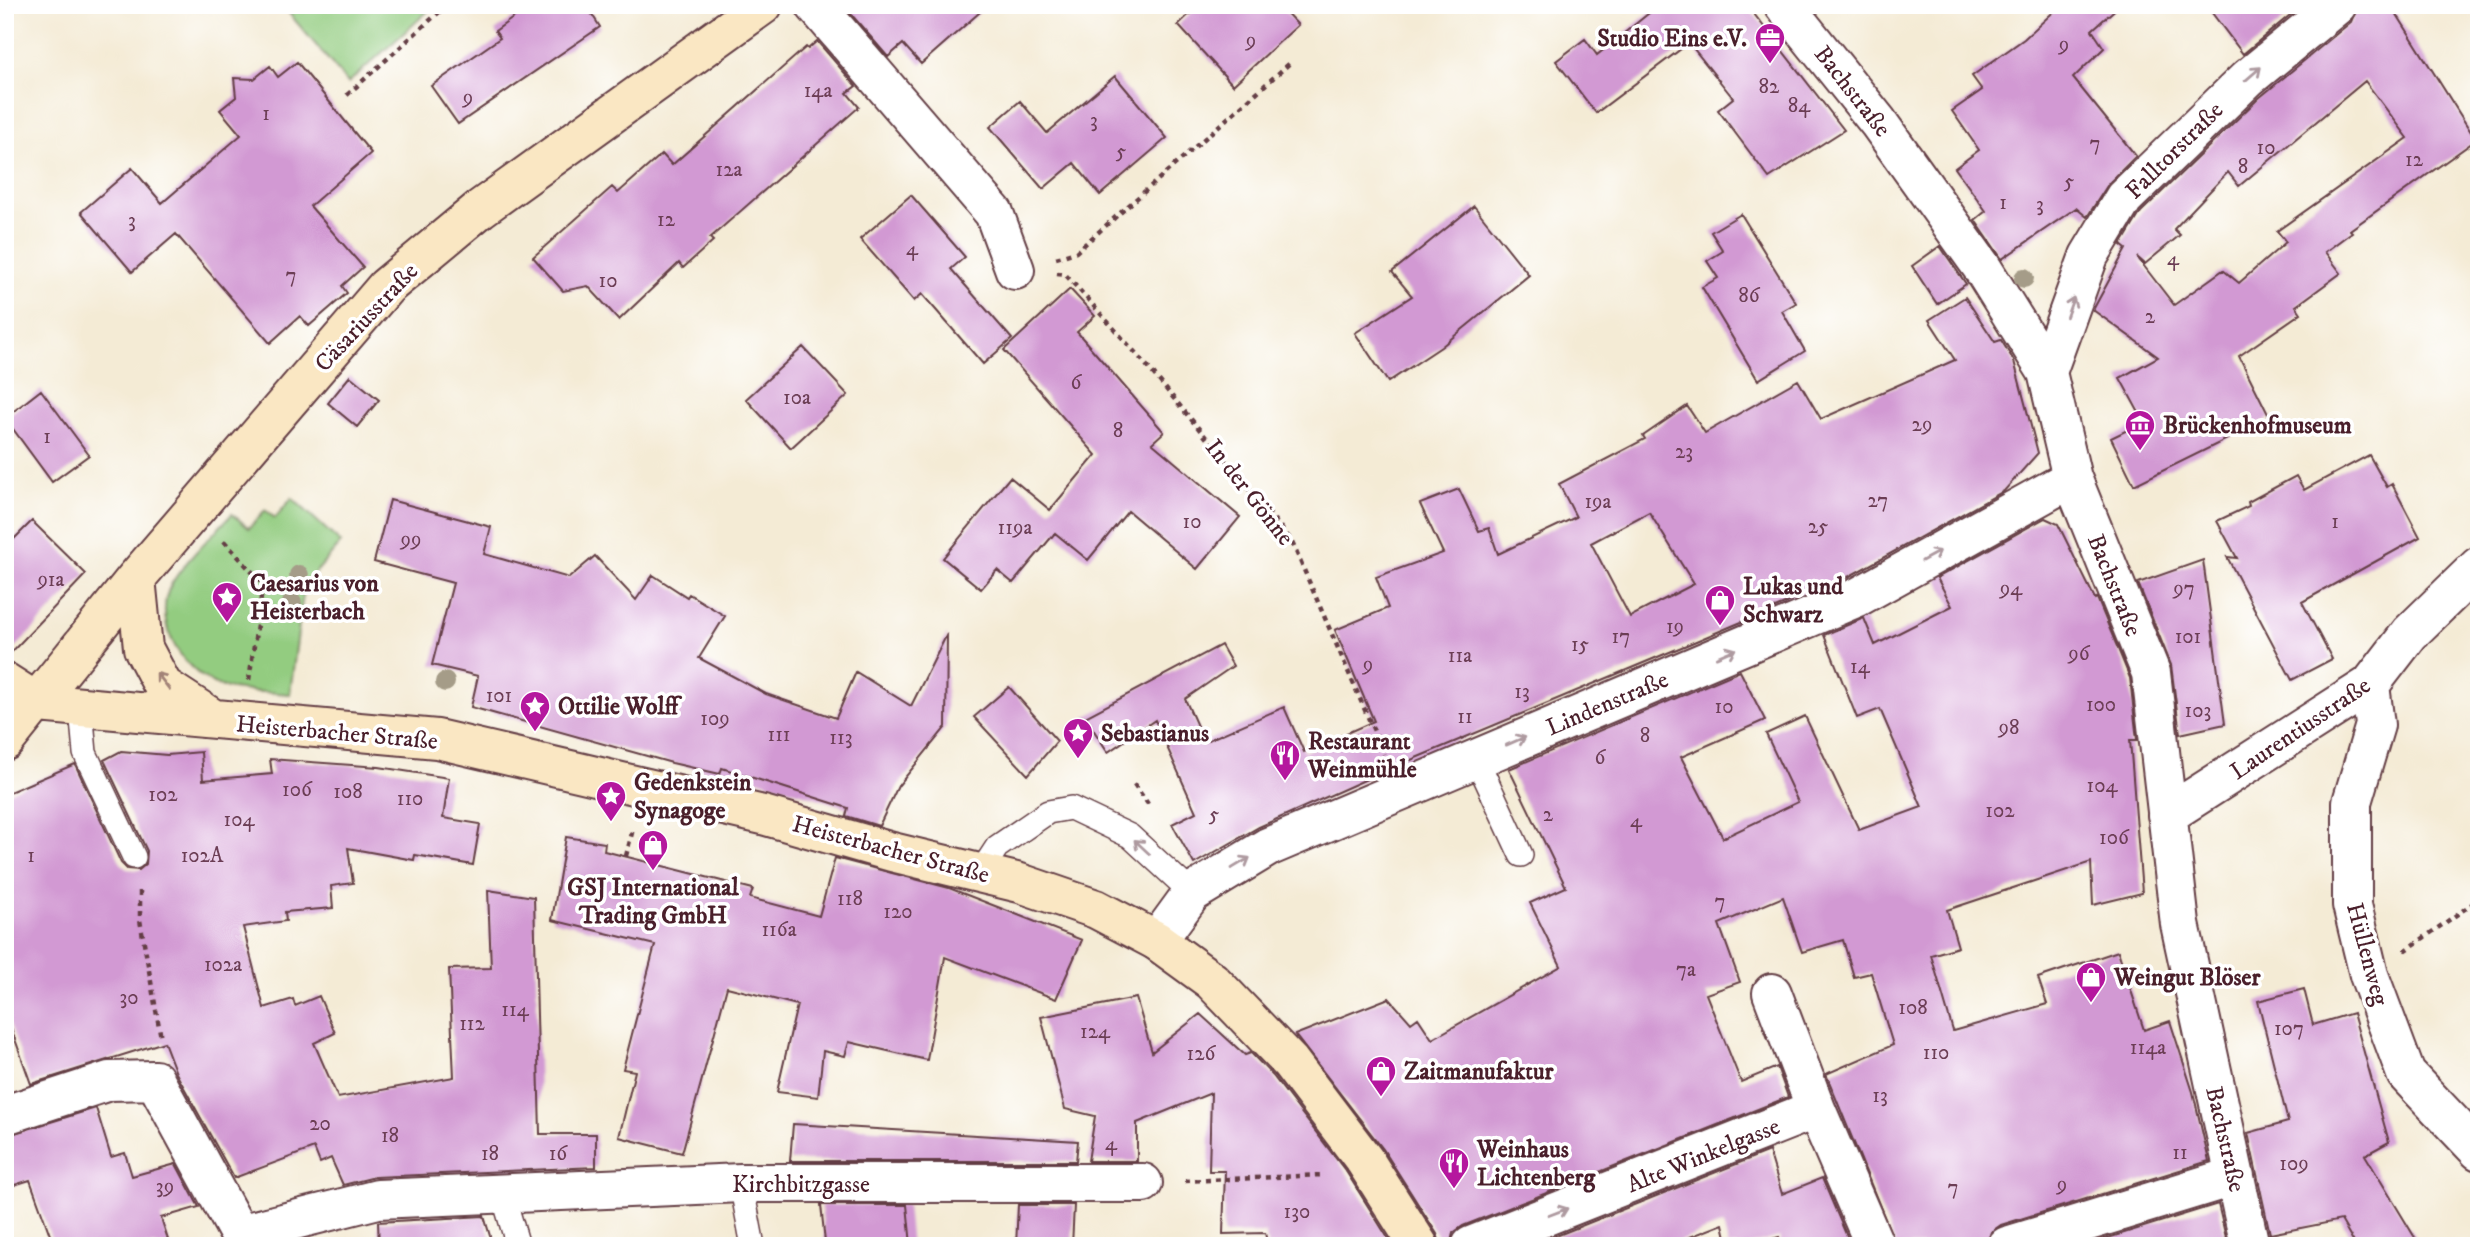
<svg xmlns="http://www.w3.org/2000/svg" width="2484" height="1251" viewBox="0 0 2484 1251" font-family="'IM FELL DW Pica',serif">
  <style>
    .green { fill: #93cc80; stroke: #6e7656; stroke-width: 2 }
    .building { fill: #d299d3; fill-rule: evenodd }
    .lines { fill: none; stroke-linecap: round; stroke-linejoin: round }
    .lane-casing { stroke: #643e44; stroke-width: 26 }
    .street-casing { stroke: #643e44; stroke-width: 42 }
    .secondary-casing { stroke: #643e44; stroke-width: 42 }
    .path { stroke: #643e44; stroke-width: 4.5; stroke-dasharray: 5 5; stroke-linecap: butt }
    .lane { stroke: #fff; stroke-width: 23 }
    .street { stroke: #fff; stroke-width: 38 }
    .secondary { stroke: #fae7c3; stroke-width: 38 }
    .tree { fill: #a59c88 }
    .oneway { stroke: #ae9aa0 }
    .oneway2 { stroke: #a28377 }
    .labels { text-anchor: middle; stroke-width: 7; stroke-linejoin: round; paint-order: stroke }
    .number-label { font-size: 21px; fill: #6c3e55 }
    .poi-label { font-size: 24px; font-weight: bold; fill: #4a1f2b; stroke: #fff; text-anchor: start }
    .street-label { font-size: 24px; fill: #4a1f2b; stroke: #fff }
  </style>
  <rect width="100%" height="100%" fill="#fff"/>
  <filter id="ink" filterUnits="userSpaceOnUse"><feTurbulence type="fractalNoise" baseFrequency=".0143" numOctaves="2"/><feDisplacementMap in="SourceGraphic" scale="14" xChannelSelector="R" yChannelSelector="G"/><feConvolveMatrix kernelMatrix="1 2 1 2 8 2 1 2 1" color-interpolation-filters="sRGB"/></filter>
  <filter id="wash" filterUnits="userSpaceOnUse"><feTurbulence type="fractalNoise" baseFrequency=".00686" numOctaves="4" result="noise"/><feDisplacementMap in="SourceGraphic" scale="28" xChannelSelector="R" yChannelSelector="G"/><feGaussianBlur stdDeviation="1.57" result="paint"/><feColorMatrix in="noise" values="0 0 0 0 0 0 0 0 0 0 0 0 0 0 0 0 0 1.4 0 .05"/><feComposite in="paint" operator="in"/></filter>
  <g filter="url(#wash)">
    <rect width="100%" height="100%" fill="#f4ebd5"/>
    <path class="green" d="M282,5H435L348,83Z
      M292,498L341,543L304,586L290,694C267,691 236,693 215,684C180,668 151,619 172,583C187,558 213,535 232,514L249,528L265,510L275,518Z"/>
    <g id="blocks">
      <path class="building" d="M531,5H586L600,27L458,124L431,86L500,38L495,31Z
        M859,5H988L921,64L903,44L888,57L850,13Z
        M1199,5H1279L1298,25L1233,85L1178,25Z
        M1659,5H1747L1844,130L1769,178L1718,110L1733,98L1689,43L1596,113L1556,61L1585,39L1597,55Z
        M2061,5H2120L2092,30L2104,48L2073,78L2136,156L2109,183L2087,217L2076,208L2002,259L1975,220L1986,211L1955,168L1979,150L1952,111L1982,90L1972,76L2024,39Z
        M2206,5H2302L2243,54Z
        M2358,5H2391L2476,140L2350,230L2352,232L2325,252L2341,273L2296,306L2301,313L2239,356L2270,418L2134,485L2111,438L2144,422L2120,378L2158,357L2093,310L2126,249L2121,245L2141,212L2259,98L2351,22ZM2365,81L2408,138L2277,231L2286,242L2239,283L2223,270L2174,305L2137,257L2145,264L2180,235L2174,229L2228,172L2239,186Z
        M817,41L856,86L847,93L859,107L710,238L713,241L683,268L679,263L619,320L588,286L563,291L533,257L612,187L618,193L662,154L672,165L806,47L808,49Z
        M297,62L371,153L310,206L363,267L342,286L347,293L309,326L300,316L270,343L176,234L132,272L81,212L132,168L162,203L241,135L220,110L236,97L234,78L254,79L270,66L278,77Z
        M1115,76L1167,138L1100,195L1074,163L1043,189L990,127L1020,101L1047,133Z
        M911,195L965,257L951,269L1012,339L983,364L922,294L914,301L860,239Z
        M1474,206L1529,275L1441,347L1388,382L1355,333L1412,296L1392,272Z
        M1741,214L1796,303L1782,311L1805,351L1758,380L1702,287L1718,278L1707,261L1723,251L1711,232Z
        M1940,246L1966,284L1937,304L1912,266Z
        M1070,289L1095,316L1077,332L1164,432L1152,443L1240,517L1197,569L1128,511L1088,560L1055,533L1013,583L997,570L981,589L943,558L1010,477L1050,510L1096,455L1004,350Z
        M1965,297L1995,342L2001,340L2014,361L2038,453L2004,491L1848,577L1807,595L1806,591L1787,603L1387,770L1259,827L1194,864L1172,824L1196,812L1155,720L1108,752L1085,717L1221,645L1233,666L1185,699L1204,742L1284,707L1304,752L1374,721L1335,630L1388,608L1376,577L1443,553L1420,504L1459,489L1479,531L1489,528L1498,554L1576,517L1559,484L1645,439L1643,436L1687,406L1705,433L1798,380L1821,419L1955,360L1929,320ZM1649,512L1694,584L1630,617L1591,543Z
        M803,347L848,395L791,448L746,399Z
        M350,376L379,400L357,427L328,403Z
        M41,390L89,455L52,482L5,418Z
        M2369,455L2387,487L2392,484L2420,537L2302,602L2332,659L2292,680L2227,557L2237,558L2217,521L2249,506L2248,502L2296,476L2304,490Z
        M390,500L491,527L484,554L569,578L595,556L636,600L653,575L687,597L689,594L725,616L699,658L766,694L836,718L856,672L911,706L947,634L946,727L898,786L879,826L846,816L848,808L722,768L720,774L672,763L471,707L478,676L432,665L453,583L374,562Z
        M2045,518L2058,524L2095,599L2097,598L2130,678L2137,740H2130L2142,893L2093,905L2091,862L1947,910L1958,947L1931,955L1953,1031L2047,1004L2038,978L2118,951L2144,1030L2170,1021L2193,1092L2209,1161L2001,1225L1991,1232L1986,1246H1896L1826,1074L1893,1045L1871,973L1854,977L1843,940L1802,952L1783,897L1719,924L1740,982L1706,994L1741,1082L1777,1067L1788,1097L1463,1226L1453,1233L1450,1246H1441L1437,1234L1383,1149L1295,1035L1389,998L1411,1023L1418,1018L1432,1039L1561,966L1530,903L1566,887L1509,769L1740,671L1765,720L1681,757L1723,838L1798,802L1766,734L1805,716L1859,830L1922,807L1880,709L1857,718L1824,635L1864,618L1875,645L1952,606L1937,578Z
        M32,521L86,574L5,659V548Z
        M2203,560L2225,724L2180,734L2171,665L2138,583Z
        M1009,687L1057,741L1028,775L974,717Z
        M121,751L167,755L201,752L203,780L272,774L270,759L379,767L449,778L443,818L480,824L473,865L415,855L414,860L348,848L353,883L331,886L333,908L285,912L286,921L243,927L264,1008L293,999L295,1006L319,996L335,1033L314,1043L338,1098L454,1077L449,969L491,968L488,890L534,897L540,1134H596V1167L375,1177L343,1185L331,1158L320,1163L314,1148L234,1178L176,1073L164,1042L31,1084L5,1011V794L75,764L121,863L127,869L139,870L146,864L147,851L104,760Z
        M566,837L605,843L604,851L753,889L750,898L819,916L835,858L949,888L1082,940L1056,999L945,957L927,1060L849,1042L845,1056L823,1051L818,1097L777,1092L797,1005L727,987L682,1153L619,1137L635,1071L623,1069L655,945L552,920Z
        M2304,989L2313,1025L2353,1013L2389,1142L2365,1155L2420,1246H2356L2341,1220L2270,1234L2248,1133L2288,1122L2258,1001Z
        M1136,998L1152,1052L1200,1014L1245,1055L1251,1053L1273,1076L1347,1173L1393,1246H1268L1265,1233L1223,1234L1225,1171H1209L1211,1093L1137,1123V1161H1088L1095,1116L1065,1109L1041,1017Z
        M96,1108L111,1157L125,1153L132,1176L176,1164L199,1207L161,1218L170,1246H54L30,1180L5,1188V1136Z
        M793,1124L1078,1141L1076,1161H790Z
        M1769,1151L1782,1194L1822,1178L1851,1246H1782L1779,1237L1747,1246H1728L1723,1224L1667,1246H1531Z
        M2218,1204L2228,1246H2082Z
        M821,1205H907L911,1245L830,1246L829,1242H825Z
        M1018,1205H1074L1072,1246H1016Z
        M484,1216L493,1246H379L378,1222Z"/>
    </g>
  </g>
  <g filter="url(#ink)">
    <use href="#blocks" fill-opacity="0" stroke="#643e44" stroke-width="2"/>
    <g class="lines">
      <g class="lane-casing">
        <path id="lane" d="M81,708L85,753L134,857
          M1476,758L1521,855
          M980,873L997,847L1048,812L1071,808L1130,836L1192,893
          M741,1183L753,1246
          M503,1195L518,1246"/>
      </g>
      <g class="street-casing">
        <path id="street" d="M815,5L994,213L1015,270
          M1784,5L1878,122L1981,266L2047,372L2072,478L2151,673L2180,924L2250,1246
          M2047,372L2089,256L2124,198L2248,78L2337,5
          M2370,685L2375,725L2352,802V905L2369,975L2406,1074L2479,1151
          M2167,815L2370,685L2410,633L2479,566
          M1157,941L1192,893L1268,847L1858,597L2072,478
          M1772,993L1816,1109L1875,1246
          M5,1115L109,1081L155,1080L239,1234L378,1199L741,1183H1143
          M1471,1246L1816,1109
          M2007,1246L2235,1176"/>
      </g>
      <g class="secondary-casing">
        <path id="secondary" d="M136,578L143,648L163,686L212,718
          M5,682L38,703L437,739L763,815L892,852L1020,883L1096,909L1157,941L1212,981L1290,1062L1365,1161L1419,1246
          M5,741L136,578L386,287L480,209L763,5"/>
      </g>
      <path class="path" d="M347,95L447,5
        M1056,258L1076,252L1290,63
        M1057,273L1065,274L1142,360L1291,540L1384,754
        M224,541L263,584L249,680
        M1134,784L1148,804
        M626,856L633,829
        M140,891V920L161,1038
        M2405,951L2479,899
        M1185,1181L1323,1175"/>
      <use href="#lane" class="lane"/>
      <use href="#street" class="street"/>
      <use href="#secondary" class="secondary"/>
    </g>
    <g class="tree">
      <circle cx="2024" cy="278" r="10"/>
      <circle cx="299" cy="575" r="10"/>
      <circle cx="292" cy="603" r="10"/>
      <circle cx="445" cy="682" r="10"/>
    </g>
    <defs><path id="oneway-shaft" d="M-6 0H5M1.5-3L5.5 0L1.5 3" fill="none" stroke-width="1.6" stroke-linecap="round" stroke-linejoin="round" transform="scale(1.75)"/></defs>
    <g class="oneway">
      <use href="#oneway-shaft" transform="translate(2253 74) rotate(-41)"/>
      <use href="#oneway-shaft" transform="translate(2070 307) rotate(-70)"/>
      <use href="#oneway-shaft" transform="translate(1931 556) rotate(-29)"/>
      <use href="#oneway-shaft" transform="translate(1726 653) rotate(-23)"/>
      <use href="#oneway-shaft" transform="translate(1516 741) rotate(-23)"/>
      <use href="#oneway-shaft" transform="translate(1142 847) rotate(-137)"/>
      <use href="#oneway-shaft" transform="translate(1241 863) rotate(-31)"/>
      <use href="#oneway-shaft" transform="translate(1558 1212) rotate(-21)"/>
    </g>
    <use class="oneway2" href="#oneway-shaft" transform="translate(163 681) rotate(-128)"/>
  </g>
  <defs>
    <g id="office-pin" transform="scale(1.575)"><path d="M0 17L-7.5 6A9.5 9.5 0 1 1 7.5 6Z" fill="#b5179e" stroke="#fff"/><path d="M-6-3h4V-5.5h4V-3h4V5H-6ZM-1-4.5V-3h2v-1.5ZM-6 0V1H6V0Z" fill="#fff"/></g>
    <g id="museum-pin" transform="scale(1.575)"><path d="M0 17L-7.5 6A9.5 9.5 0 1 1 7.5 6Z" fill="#b5179e" stroke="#fff"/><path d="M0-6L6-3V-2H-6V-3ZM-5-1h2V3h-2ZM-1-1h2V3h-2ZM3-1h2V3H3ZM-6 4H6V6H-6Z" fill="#fff"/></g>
    <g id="sight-pin" transform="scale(1.575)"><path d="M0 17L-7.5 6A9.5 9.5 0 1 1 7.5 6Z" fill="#b5179e" stroke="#fff"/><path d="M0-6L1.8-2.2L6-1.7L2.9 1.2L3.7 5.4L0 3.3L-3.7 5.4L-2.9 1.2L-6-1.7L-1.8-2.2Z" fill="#fff"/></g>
    <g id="shop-pin" transform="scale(1.575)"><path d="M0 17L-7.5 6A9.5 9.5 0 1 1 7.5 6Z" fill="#b5179e" stroke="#fff"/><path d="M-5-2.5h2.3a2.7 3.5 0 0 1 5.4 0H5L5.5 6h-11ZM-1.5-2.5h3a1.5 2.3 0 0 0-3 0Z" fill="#fff"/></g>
    <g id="restaurant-pin" transform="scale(1.575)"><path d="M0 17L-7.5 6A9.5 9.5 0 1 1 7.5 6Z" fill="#b5179e" stroke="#fff"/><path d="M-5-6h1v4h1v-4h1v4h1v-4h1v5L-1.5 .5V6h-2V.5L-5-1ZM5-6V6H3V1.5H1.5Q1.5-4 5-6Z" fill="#fff"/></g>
  </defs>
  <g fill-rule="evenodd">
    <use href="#office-pin" x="1770" y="38"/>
    <use href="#museum-pin" x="2140" y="425"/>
    <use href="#sight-pin" x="227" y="597"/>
    <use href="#shop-pin" x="1720" y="600"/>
    <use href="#sight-pin" x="535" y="706"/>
    <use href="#sight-pin" x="1078" y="733"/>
    <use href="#restaurant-pin" x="1285" y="755"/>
    <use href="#sight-pin" x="611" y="796"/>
    <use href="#shop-pin" x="653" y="845"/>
    <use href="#shop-pin" x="2091" y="977"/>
    <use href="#shop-pin" x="1381" y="1071"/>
    <use href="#restaurant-pin" x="1454" y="1163"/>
  </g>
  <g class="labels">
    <g class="number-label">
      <text x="1251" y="47">9</text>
      <text x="2064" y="51">9</text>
      <text x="1769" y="93">82</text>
      <text x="818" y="97">14a</text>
      <text x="468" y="104">9</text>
      <text x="1799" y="112">84</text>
      <text x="266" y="120">1</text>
      <text x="1094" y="127">3</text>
      <text x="2095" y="150">7</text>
      <text x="2266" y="154">10</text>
      <text x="1121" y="158">5</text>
      <text x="2414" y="166">12</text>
      <text x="2243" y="173">8</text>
      <text x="729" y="176">12a</text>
      <text x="2069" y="188">5</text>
      <text x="2003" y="209">1</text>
      <text x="2040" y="211">3</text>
      <text x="666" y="226">12</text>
      <text x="132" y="227">3</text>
      <text x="912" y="255">4</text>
      <text x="2173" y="265">4</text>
      <text x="291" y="282">7</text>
      <text x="608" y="287">10</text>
      <text x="1749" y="302">86</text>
      <text x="2150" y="323">2</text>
      <text x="1076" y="389">6</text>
      <text x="797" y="404">10a</text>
      <text x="1922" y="431">29</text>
      <text x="1118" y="437">8</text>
      <text x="47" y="443">1</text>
      <text x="1684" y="458">23</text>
      <text x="1878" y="507">27</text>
      <text x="1598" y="508">19a</text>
      <text x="1192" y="528">10</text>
      <text x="2335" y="528">1</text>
      <text x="1818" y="533">25</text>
      <text x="1015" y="534">119a</text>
      <text x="411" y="546">99</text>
      <text x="51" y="586">91a</text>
      <text x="2011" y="595">94</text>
      <text x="2184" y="595">97</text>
      <text x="1675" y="633">19</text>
      <text x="1621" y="643">17</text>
      <text x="2188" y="643">101</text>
      <text x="1580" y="651">15</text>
      <text x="2079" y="660">96</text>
      <text x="1460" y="662">11a</text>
      <text x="1368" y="671">9</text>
      <text x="1860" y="673">14</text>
      <text x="1522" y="698">13</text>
      <text x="499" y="702">101</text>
      <text x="2101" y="711">100</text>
      <text x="1724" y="713">10</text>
      <text x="2198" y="717">103</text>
      <text x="1465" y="723">11</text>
      <text x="715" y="725">109</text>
      <text x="2009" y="734">98</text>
      <text x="779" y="741">111</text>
      <text x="1645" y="742">8</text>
      <text x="841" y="744">113</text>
      <text x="1600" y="764">6</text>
      <text x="2102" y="792">104</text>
      <text x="297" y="796">106</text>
      <text x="348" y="798">108</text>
      <text x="163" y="801">102</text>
      <text x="410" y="805">110</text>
      <text x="2000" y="817">102</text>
      <text x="1214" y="821">5</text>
      <text x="1548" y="821">2</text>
      <text x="239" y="826">104</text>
      <text x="1636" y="827">4</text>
      <text x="2114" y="844">106</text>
      <text x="31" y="862">1</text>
      <text x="202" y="862">102A</text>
      <text x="850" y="905">118</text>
      <text x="1720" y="908">7</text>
      <text x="898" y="918">120</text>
      <text x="779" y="936">116a</text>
      <text x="223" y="971">102a</text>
      <text x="1686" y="976">7a</text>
      <text x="129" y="1004">30</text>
      <text x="1913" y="1014">108</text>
      <text x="515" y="1016">114</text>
      <text x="472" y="1030">112</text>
      <text x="2289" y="1035">107</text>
      <text x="1095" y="1038">124</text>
      <text x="2148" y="1054">114a</text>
      <text x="1936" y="1059">110</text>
      <text x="1201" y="1060">126</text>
      <text x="1880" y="1102">13</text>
      <text x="320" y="1130">20</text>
      <text x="390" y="1142">18</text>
      <text x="1111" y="1150">4</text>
      <text x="2180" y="1159">11</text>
      <text x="490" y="1160">18</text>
      <text x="558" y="1160">16</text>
      <text x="2294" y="1170">109</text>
      <text x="2062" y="1191">9</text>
      <text x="165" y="1193">39</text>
      <text x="1953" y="1194">7</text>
      <text x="1297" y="1218">130</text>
    </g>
    <g class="poi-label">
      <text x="1747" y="46" text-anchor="end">Studio Eins e.V.</text>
      <text x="2163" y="433">Brückenhofmuseum</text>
      <text x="250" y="591">Caesarius von<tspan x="250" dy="28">Heisterbach</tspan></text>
      <text x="1743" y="594">Lukas und<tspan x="1743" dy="28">Schwarz</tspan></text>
      <text x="558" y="714">Ottilie Wolff</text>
      <text x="1101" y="741">Sebastianus</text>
      <text x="1308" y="749">Restaurant<tspan x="1308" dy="28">Weinmühle</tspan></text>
      <text x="634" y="790">Gedenkstein<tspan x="634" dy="28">Synagoge</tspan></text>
      <text x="653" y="895" text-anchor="middle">GSJ International<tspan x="653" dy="28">Trading GmbH</tspan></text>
      <text x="2114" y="985">Weingut Blöser</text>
      <text x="1404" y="1079">Zaitmanufaktur</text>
      <text x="1477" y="1157">Weinhaus<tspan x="1477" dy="28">Lichtenberg</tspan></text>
    </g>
    <g class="street-label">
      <text transform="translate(1853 91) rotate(52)" y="8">Bachstraße</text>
      <text transform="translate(2174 150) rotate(-45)" y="8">Falltorstraße</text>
      <text transform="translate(366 317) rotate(-47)" y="8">Cäsariusstraße</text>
      <text transform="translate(1250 492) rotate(52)" y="8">In der Gönne</text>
      <text transform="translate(2115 585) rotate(68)" y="8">Bachstraße</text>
      <text transform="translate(1607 703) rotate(-23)" y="8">Lindenstraße</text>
      <text transform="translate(2300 728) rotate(-34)" y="8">Laurentiusstraße</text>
      <text transform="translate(337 732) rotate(5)" y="8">Heisterbacher Straße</text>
      <text transform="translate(891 849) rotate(15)" y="8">Heisterbacher Straße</text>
      <text transform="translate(2368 954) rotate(75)" y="8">Hüllenweg</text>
      <text transform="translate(2226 1139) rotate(77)" y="8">Bachstraße</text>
      <text transform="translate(1703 1155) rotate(-22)" y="8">Alte Winkelgasse</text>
      <text x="801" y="1192">Kirchbitzgasse</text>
    </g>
  </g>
  <rect width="2484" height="1251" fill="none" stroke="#fff" stroke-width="28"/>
</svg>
